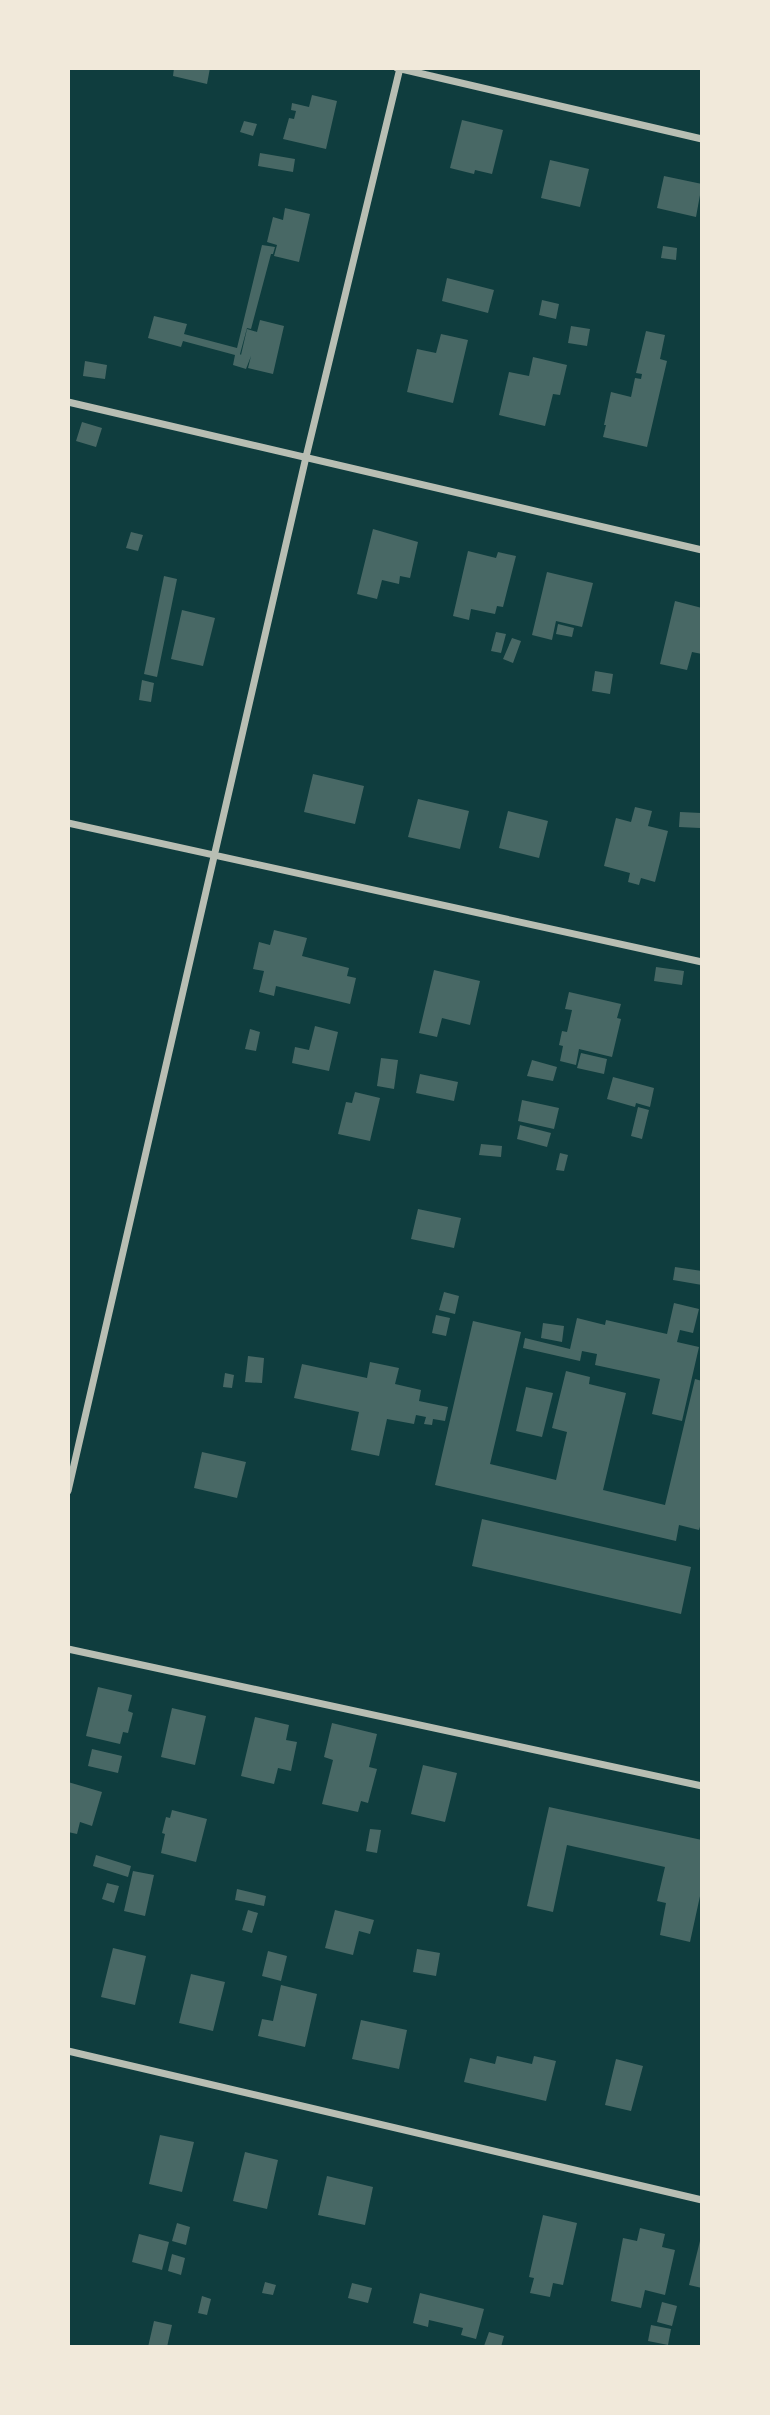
<svg xmlns="http://www.w3.org/2000/svg" width="770" height="2415" viewBox="0 0 770 2415" font-family="'Work Sans',sans-serif">
  <style>
    .building { fill: #486865 }
    .lines { fill: none; stroke-linecap: round; stroke-linejoin: round }
    .minor { stroke: #b8beb3; stroke-width: 7 }
  </style>
  <rect width="100%" height="100%" fill="#0f3d3e"/>
  <path class="building" d="M174,68H210L207,84L173,76Z
    M312,95L337,101L326,149L283,139L289,118L294,119L296,111L291,110L292,103L309,107Z
    M462,120L503,130L492,174L475,170L474,174L450,168Z
    M244,121L257,124L253,136L240,132Z
    M260,153L295,159L293,172L258,166Z
    M550,160L589,169L580,207L541,198Z
    M664,176L702,184L696,217L657,208Z
    M285,208L310,214L299,262L274,256L277,245L267,242L273,217L283,220Z
    M262,245L275,247L273,254H271L251,329L247,328L240,354L241,355L247,329L257,332L260,320L284,326L273,374L248,368L251,356L246,369L233,365L235,355L183,341L181,347L148,338L154,316L187,324L184,334L237,348Z
    M663,246L677,248L676,260L661,258Z
    M447,278L494,290L488,313L442,301Z
    M542,300L559,304L556,319L539,315Z
    M571,326L590,329L587,346L568,343Z
    M646,331L665,335L660,359L667,361L647,447L603,437L606,425H604L611,392L631,397L635,378L641,379L642,374L636,373Z
    M441,334L468,340L453,403L407,392L417,349L436,353Z
    M533,357L567,365L560,395L553,394L545,426L499,415L509,372L529,376Z
    M85,361L107,365L105,379L83,376Z
    M82,422L102,428L96,447L76,441Z
    M373,529L418,542L410,578L400,576L399,584L382,580L377,599L357,594Z
    M131,532L143,535L138,551L126,548Z
    M468,551L496,558L498,552L516,556L503,607L497,606L495,614L471,609L469,620L453,616Z
    M547,572L593,583L582,627L556,621L552,640L532,635Z
    M164,576L177,579L157,677L144,674Z
    M675,601L702,608V654L692,652L687,670L660,664Z
    M182,610L215,618L203,666L171,659Z
    M558,624L574,628L572,637L556,634Z
    M496,632L506,634L501,653L491,651Z
    M512,638L521,641L513,663L503,659Z
    M595,671L613,674L610,694L592,691Z
    M142,680L154,683L151,702L139,700Z
    M313,774L364,786L355,824L304,812Z
    M418,799L469,811L460,849L408,837Z
    M635,807L652,811L648,826L668,831L655,882L641,878L639,885L628,882L630,873L604,866L616,818L631,822Z
    M508,811L548,821L539,858L499,848Z
    M680,812L701,813L700,828L679,827Z
    M274,930L307,938L302,956L349,968L347,976L356,978L350,1004L276,986L274,996L259,992L264,971L253,969L259,942L270,945Z
    M656,967L684,971L682,985L654,981Z
    M434,970L480,981L470,1025L442,1018L437,1037L419,1033Z
    M569,992L621,1004L617,1018L621,1019L612,1057L579,1049L576,1065L560,1061L563,1046L559,1045L562,1031L567,1032L572,1010L565,1009Z
    M315,1026L338,1032L329,1071L292,1063L295,1047L309,1050Z
    M250,1029L260,1032L256,1051L245,1049Z
    M581,1053L607,1059L604,1074L577,1068Z
    M381,1058L398,1060L394,1089L377,1086Z
    M532,1060L557,1067L553,1081L527,1076Z
    M420,1074L458,1082L454,1101L416,1093Z
    M613,1077L654,1088L650,1107L636,1103L635,1107L607,1099Z
    M355,1092L380,1098L370,1141L338,1134L346,1102L352,1103Z
    M522,1100L559,1108L554,1129L518,1121Z
    M638,1107L649,1110L642,1139L631,1136Z
    M520,1125L551,1133L547,1147L517,1139Z
    M481,1144L502,1146L501,1157L479,1155Z
    M560,1153L568,1155L564,1171L556,1170Z
    M418,1209L461,1218L454,1248L411,1239Z
    M675,1267L702,1271V1285L673,1280Z
    M444,1292L459,1296L455,1314L439,1310Z
    M674,1303L699,1309L693,1333L680,1330L677,1342L699,1347L682,1421L652,1414L660,1379L595,1365L597,1354L582,1351L580,1361L523,1348L525,1338L570,1349L577,1318L605,1325L606,1320L667,1334Z
    M436,1315L450,1318L446,1336L432,1333Z
    M473,1321L521,1332L490,1464L556,1480L567,1432L552,1428L566,1371L590,1377L589,1384L626,1393L603,1490L665,1505L695,1379L702,1381V1520L699,1530L679,1525L676,1541L435,1485Z
    M543,1323L564,1326L562,1342L541,1338Z
    M248,1356L264,1358L262,1383L245,1382Z
    M370,1362L399,1368L395,1384L421,1390L419,1401L448,1407L445,1421L433,1419L432,1425L424,1424L426,1417L416,1415L414,1424L387,1419L379,1456L351,1450L359,1412L294,1398L302,1364L367,1378Z
    M225,1373L234,1375L232,1388L223,1387Z
    M526,1387L553,1393L542,1437L516,1431Z
    M202,1452L246,1462L237,1498L194,1488Z
    M482,1519L691,1567L681,1614L472,1566Z
    M98,1687L132,1695L128,1711L133,1713L128,1733L123,1732L120,1744L86,1736Z
    M172,1708L206,1716L195,1765L161,1757Z
    M255,1717L289,1725L286,1740L297,1742L291,1771L278,1768L274,1784L241,1776Z
    M332,1723L377,1734L369,1767L377,1769L368,1803L361,1801L358,1812L322,1804L333,1760L324,1757Z
    M92,1749L122,1756L118,1773L88,1766Z
    M423,1765L457,1773L445,1822L411,1814Z
    M68,1782L102,1792L92,1826L80,1822L77,1834L68,1832Z
    M549,1807L702,1840V1887L690,1942L660,1935L666,1903L657,1901L665,1867L567,1845L553,1912L527,1906Z
    M172,1810L207,1819L196,1862L161,1853L165,1834L162,1833L166,1817L170,1818Z
    M370,1829L381,1830L377,1853L366,1851Z
    M96,1855L131,1866L128,1877L93,1866Z
    M133,1871L154,1875L145,1916L124,1911Z
    M107,1883L119,1886L114,1903L102,1899Z
    M237,1889L266,1896L264,1906L235,1900Z
    M248,1910L258,1913L252,1933L242,1930Z
    M335,1910L374,1920L370,1934L359,1931L353,1955L325,1948Z
    M113,1948L146,1956L135,2005L101,1997Z
    M417,1949L440,1953L436,1976L413,1972Z
    M268,1951L287,1956L281,1981L262,1976Z
    M191,1974L225,1982L213,2031L179,2023Z
    M281,1985L317,1994L305,2047L258,2036L262,2019L273,2021Z
    M361,2020L407,2030L399,2069L352,2059Z
    M497,2056L532,2064L534,2056L556,2061L546,2101L464,2082L470,2058L495,2064Z
    M616,2059L643,2066L631,2111L605,2105Z
    M160,2135L194,2142L182,2192L149,2184Z
    M245,2152L278,2160L267,2209L233,2201Z
    M327,2176L373,2187L365,2225L318,2215Z
    M543,2215L577,2223L563,2285L553,2283L550,2297L530,2293L534,2278L529,2277Z
    M177,2223L190,2227L186,2245L172,2241Z
    M640,2228L665,2234L662,2247L675,2250L665,2295L645,2290L641,2308L611,2301L623,2238L637,2241Z
    M139,2234L169,2242L162,2270L132,2262Z
    M701,2237H702V2288L689,2285Z
    M172,2254L185,2258L181,2275L168,2271Z
    M265,2282L276,2285L273,2295L262,2293Z
    M352,2283L372,2288L368,2303L348,2298Z
    M420,2293L484,2309L476,2339L461,2335L463,2328L429,2320L428,2327L413,2323Z
    M202,2296L211,2299L207,2315L198,2313Z
    M662,2302L677,2306L672,2326L657,2322Z
    M154,2321L172,2325L167,2347H148Z
    M651,2325L671,2329L668,2345L648,2341Z
    M489,2332L504,2336L501,2347L484,2346Z"/>
  <g class="lines">
    <path class="minor" d="M397,68L702,139
      M68,402L702,550
      M68,823L702,962
      M68,1491L306,457L400,68
      M68,1649L702,1786
      M68,2051L702,2200"/>
  </g>
  <rect width="770" height="2415" fill="none" stroke="#f1e9da" stroke-width="140"/>
</svg>
